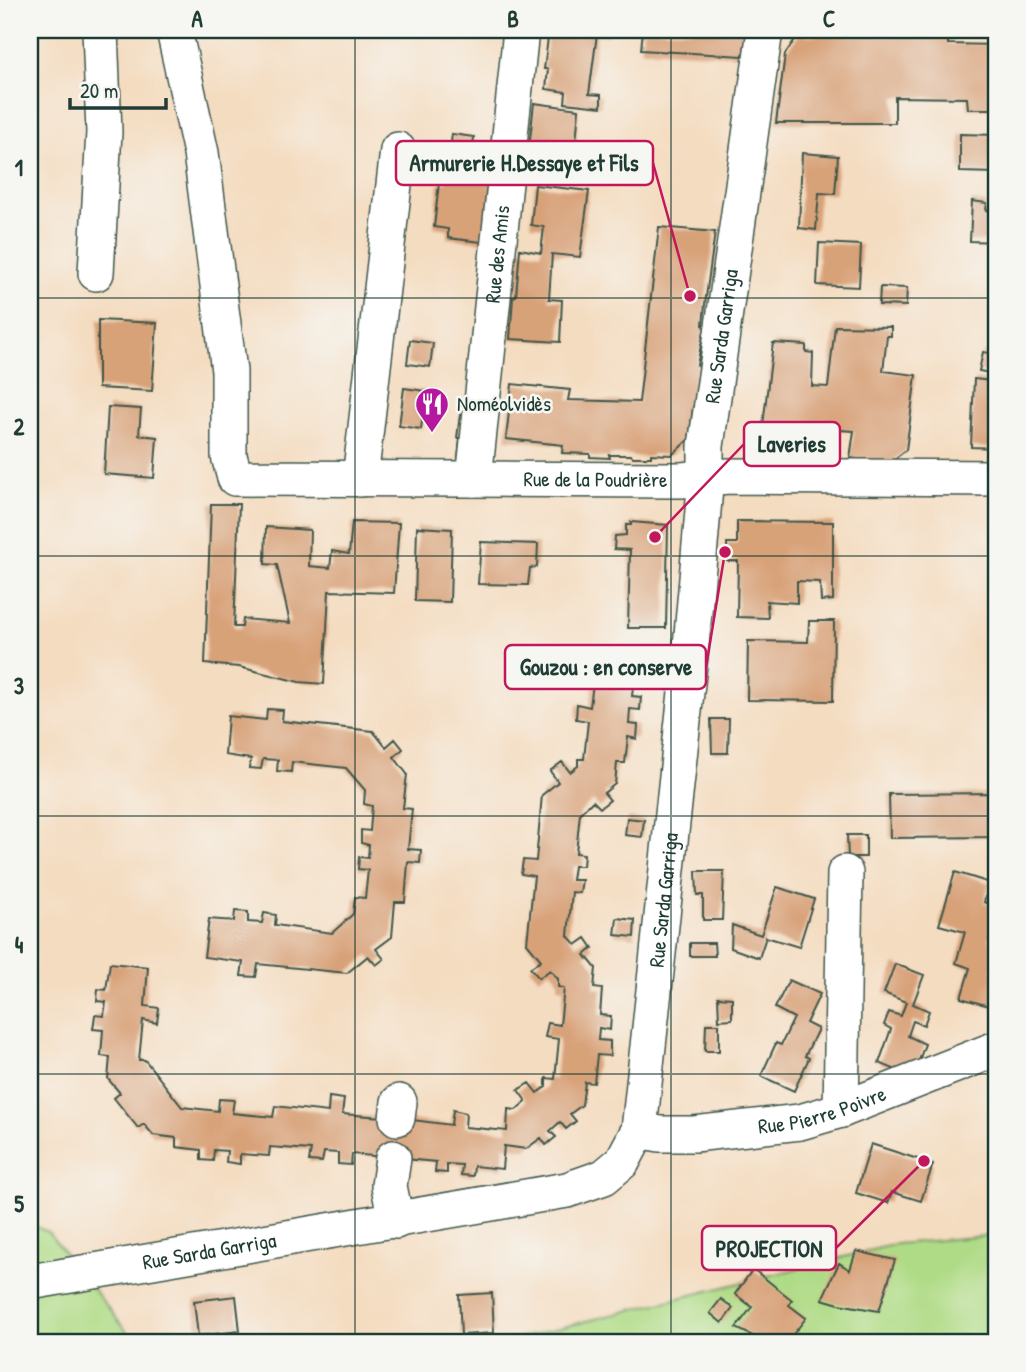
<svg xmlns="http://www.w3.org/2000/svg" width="1026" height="1372" viewBox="0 0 1026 1372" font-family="'Patrick Hand',sans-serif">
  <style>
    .green { fill: #b0db86; stroke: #688c5d; stroke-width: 2 }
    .building { fill: #d8a279 }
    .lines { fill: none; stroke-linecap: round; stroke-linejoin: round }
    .minor-casing { stroke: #3f5549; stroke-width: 38 }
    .minor { stroke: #fff; stroke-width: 35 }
    .grid { fill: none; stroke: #1f3d34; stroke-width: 2; stroke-opacity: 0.55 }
    .labels { text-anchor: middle; stroke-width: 5; stroke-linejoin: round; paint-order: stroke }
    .street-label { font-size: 21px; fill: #1f3d34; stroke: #f6f6f2 }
    .poi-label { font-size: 21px; fill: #1f3d34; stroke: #f6f6f2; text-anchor: start }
    .leader { fill: none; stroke: #c2185b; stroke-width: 2.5 }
    .callout-dot { fill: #c2185b; stroke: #f6f6f2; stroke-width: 2.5 }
    .callout { fill: #f6f6f2; stroke: #c2185b; stroke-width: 2.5 }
    .callout-label { font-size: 23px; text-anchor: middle; font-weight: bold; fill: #1f3d34 }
    .neatline { fill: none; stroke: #1f3d34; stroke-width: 2.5 }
    .grid-label { font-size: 23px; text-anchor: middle; font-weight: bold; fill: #1f3d34 }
  </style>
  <rect width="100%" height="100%" fill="#f6f6f2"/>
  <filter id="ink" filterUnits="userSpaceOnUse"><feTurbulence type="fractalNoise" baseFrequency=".0143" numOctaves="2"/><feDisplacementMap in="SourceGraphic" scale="14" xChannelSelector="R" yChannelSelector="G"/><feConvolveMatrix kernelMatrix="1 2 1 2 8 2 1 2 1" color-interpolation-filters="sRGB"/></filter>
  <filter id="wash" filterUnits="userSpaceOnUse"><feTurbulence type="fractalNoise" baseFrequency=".00686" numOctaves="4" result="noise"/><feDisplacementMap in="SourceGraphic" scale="28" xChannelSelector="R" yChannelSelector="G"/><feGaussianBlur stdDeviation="1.57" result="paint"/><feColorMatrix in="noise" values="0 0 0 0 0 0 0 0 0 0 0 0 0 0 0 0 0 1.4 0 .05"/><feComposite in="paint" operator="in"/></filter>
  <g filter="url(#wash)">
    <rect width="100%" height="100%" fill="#f4dcc0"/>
    <path class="green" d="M30,1224L48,1232L135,1342H30Z
      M996,1235V1342H493L515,1339L896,1244Z"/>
    <g id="blocks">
      <path class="building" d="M549,30H609L608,36L597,34L589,94L601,95V107L565,103L566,92L546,89L548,69H544Z
        M643,30H748L743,56L641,50Z
        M798,35L948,36V44L996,45V109H968L967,98L895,97V123H776L785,54Z
        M534,103L579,109L575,154L529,149Z
        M452,134L474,137L469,179L497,182L490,243L448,238V229L434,227L439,183H446Z
        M960,134L996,135V173L960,172Z
        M802,153L838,156L835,194L819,193L816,230L799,228Z
        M535,185L589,191L580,257L552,254L549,299L562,300L560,342L510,339L513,297L516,296L520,249L541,253L544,227L531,225Z
        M972,201L987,203L986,210L996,211V242L970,241Z
        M659,227L715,232L705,304L703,325L705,326L697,365L701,367L695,407H693L689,439L672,455L651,454V457H633L631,455H609L610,458L590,457V454L562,453L563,445L506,439L512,384L570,390L568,400L639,402Z
        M819,243L861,245L859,287L817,285Z
        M880,287L907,288L906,306L879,305Z
        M98,320L157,323L152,391L98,388Z
        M835,326L891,327V336H887L883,371L916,375L906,450L887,465L873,461L850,458L854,431L763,425L773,343L806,345V352L813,353L812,386L828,387Z
        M410,340L433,343L430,367L407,364Z
        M983,352L996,354V374L979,371Z
        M974,379L991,381V396H996V448L971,447Z
        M404,388L426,391L421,429L399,426Z
        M108,407L141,409L139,435L157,437L154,478L104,474Z
        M460,415L472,417L467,461L458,460L460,438H457Z
        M211,504H239L234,627H242L243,619L290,623L277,565L265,564L266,527L310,530L309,566L330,568L332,551L349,554L352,522L399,523L394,593L329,591L324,684L299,682L239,667L205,664Z
        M737,521L833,522V600L821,601L820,582L797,581V603L767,601L768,618L737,617L738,561H727V543H737Z
        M631,522L668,525L666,628H628L630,550L614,549L615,536L626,535V525H631Z
        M417,527L452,529L450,602L415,601Z
        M481,542L538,544L537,567L530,568L528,585L478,584Z
        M809,621H834L833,701L747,700L748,641L808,642Z
        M595,667L635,671L632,696L641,697L640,710L630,709L629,724L638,725L637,739L628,737L625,763H617L615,784L604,793L610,800L600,808L593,801L580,813L576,853L584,854L583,866H574L572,880H582L580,893L572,892L568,936L576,945L586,938L593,948L585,955L596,968L594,988L602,989L600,1015L611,1016L610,1030L599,1028L598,1040L610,1041V1056L597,1055L594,1083L585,1082L582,1105L570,1114L576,1121L566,1129L560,1122L550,1131L556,1137L546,1145L541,1138L526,1149L504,1146L502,1169L474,1166L473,1176L461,1175L462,1165L447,1164V1173L435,1172L436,1162L352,1154L351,1165L338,1164V1153L324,1152L322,1162L309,1161L311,1150L270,1147L269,1156L240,1154V1164L226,1162L227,1151L214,1150L213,1161L201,1160V1150L176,1147V1138L153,1135L144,1124L138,1128L114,1098L120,1093L108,1079L110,1057L101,1056L103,1030L93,1029L95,1015L104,1016L106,1002L97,1001L98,989L106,990L110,963L148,967L145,1006L159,1008L157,1023L143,1020L139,1060H145L182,1107L218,1111L219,1099L234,1100L232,1113L273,1117L275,1106L328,1112L329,1097L344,1099L342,1114L397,1118L451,1125L453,1110L466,1113L465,1127L507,1131L508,1109L516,1110L526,1101L518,1090L529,1083L537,1093L546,1087V1078L555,1079L559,1039L545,1037L548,1023L560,1025L564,988L558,987V979L550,970L539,978L530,968L541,960L527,943L534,876L521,874L523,860L536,861L542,795L558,782L550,771L562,762L570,772L578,766V759H584L588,721L576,719L577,704L590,707Z
        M267,709L283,710L282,721L373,731L386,747L395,739L403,749L394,757L407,774L403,808L412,809L408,849L421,850L420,863L408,862L405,902H395L392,937L376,949L384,959L376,965L368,956L347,973L258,964L256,977L241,976L243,962L204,957L209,919L234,921L235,911L248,912V922L262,923L264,913L276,915L275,925L332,933L353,914L355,897L365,898L368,870L358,869L359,857L368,858L369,845L361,843V830L370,831L372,806L364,804L365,790L346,768L292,762L291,772L277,771L278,760L263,759L261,769L249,768L251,759L225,755L228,716L266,720Z
        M711,719H729L728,753H712Z
        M996,793V837L890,838L889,794Z
        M627,818L644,820L642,837L625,835Z
        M847,835H866V857H848Z
        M696,871H724L722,920H703V895H697Z
        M955,872L990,883L984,902L996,906V912L989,940L996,944V954L992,971L996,972V1008L961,998L970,968L956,963L965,932L939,925Z
        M777,887L814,899L799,947L766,937L759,958L731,948L732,925L761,935Z
        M617,918L635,920L634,937L615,935Z
        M690,943H714L715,956H690Z
        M895,964L924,975L913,1004L929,1011L924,1025L913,1021L908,1036L925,1044L913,1077L879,1063L891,1029L884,1025L889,1012L901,1016L906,1002L884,993Z
        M789,980L820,994L806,1023L818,1029L805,1056L809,1058L794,1091L761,1076L776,1043L781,1045L794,1018L775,1008Z
        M718,997L732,998V1019L719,1020Z
        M706,1024H719V1051H705Z
        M871,1144L933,1164L921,1201L892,1192L888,1203L856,1193Z
        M856,1251L895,1260L879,1311L839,1304L822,1299L839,1263L850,1270Z
        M753,1269L792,1300L789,1305L806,1318L787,1342H765L736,1328L752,1307L735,1294Z
        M492,1293L494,1333L461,1335L459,1295Z
        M236,1296L240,1331L198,1336L194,1301Z
        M721,1299L733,1308L722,1323L710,1313Z"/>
    </g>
  </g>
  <g filter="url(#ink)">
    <use href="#blocks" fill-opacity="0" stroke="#3f5549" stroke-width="2"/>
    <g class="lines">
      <g class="minor-casing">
        <g id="minor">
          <path id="s1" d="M174,30L201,153L229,371V456L235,478L681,480L729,476L996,478"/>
          <path d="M96,273L104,132L100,30"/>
          <path d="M360,479L398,150"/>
          <path id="s2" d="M474,479L521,30"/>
          <path d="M841,1110L845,873"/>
          <path d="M397,1118L399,1102"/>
          <path id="s3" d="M639,1130L660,1134H694L800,1122L841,1110L996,1049"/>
          <path d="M393,1158L389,1186L396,1221"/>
          <path id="s4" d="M30,1282L567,1190L604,1177L622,1162L639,1130L691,646L706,477V446L765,30"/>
        </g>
      </g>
      <use href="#minor" class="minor"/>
    </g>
  </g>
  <path class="grid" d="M355,30V1342M671,30V1342M30,298H996M30,556H996M30,816H996M30,1074H996"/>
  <defs>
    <g id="restaurant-pin" transform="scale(1.75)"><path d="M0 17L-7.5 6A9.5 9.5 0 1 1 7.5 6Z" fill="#b5179e" stroke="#f6f6f2"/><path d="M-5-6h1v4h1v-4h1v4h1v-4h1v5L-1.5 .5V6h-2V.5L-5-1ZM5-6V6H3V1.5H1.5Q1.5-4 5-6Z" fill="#fff"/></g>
  </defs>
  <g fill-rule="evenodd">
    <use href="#restaurant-pin" x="432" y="404"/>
  </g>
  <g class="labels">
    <g class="street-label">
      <text dy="7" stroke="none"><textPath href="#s2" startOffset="226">Rue des Amis</textPath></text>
      <text dy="7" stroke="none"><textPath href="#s4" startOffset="1442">Rue Sarda Garriga</textPath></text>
      <text dy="7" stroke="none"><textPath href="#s1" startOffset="814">Rue de la Poudrière</textPath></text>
      <text dy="7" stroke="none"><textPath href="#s4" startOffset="875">Rue Sarda Garriga</textPath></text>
      <text dy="7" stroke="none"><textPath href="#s3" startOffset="186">Rue Pierre Poivre</textPath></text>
      <text dy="7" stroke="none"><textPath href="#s4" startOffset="182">Rue Sarda Garriga</textPath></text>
    </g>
    <g class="poi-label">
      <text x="457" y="411">Noméolvidès</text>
    </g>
  </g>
  <path class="leader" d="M690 296L653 163M655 537L744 444M725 552L706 667M924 1161L836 1248"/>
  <g class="callout-dot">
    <circle cx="690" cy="296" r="7"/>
    <circle cx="655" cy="537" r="7"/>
    <circle cx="725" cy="552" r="7"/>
    <circle cx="924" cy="1161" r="7"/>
  </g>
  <g class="callout">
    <rect x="396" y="141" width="257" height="44" rx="7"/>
    <rect x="744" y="422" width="96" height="44" rx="7"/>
    <rect x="505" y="645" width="201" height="44" rx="7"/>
    <rect x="702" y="1226" width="134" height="44" rx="7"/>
  </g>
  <g class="callout-label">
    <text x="524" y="171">Armurerie H.Dessaye et Fils</text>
    <text x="792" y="452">Laveries</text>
    <text x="606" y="675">Gouzou : en conserve</text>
    <text x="769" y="1257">PROJECTION</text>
  </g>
  <rect width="1026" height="1372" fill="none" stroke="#f6f6f2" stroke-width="77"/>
  <path d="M70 98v10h96v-10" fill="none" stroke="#1f3d34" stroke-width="3.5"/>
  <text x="80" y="98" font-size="21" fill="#1f3d34" stroke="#f6f6f2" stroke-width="5" paint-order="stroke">20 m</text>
  <rect x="38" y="38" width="950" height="1296" class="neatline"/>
  <g class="grid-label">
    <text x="197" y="27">A</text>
    <text x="513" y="27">B</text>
    <text x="829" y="27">C</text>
    <text x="19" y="176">1</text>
    <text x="19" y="435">2</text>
    <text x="19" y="694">3</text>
    <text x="19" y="953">4</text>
    <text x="19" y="1212">5</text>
  </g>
</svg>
